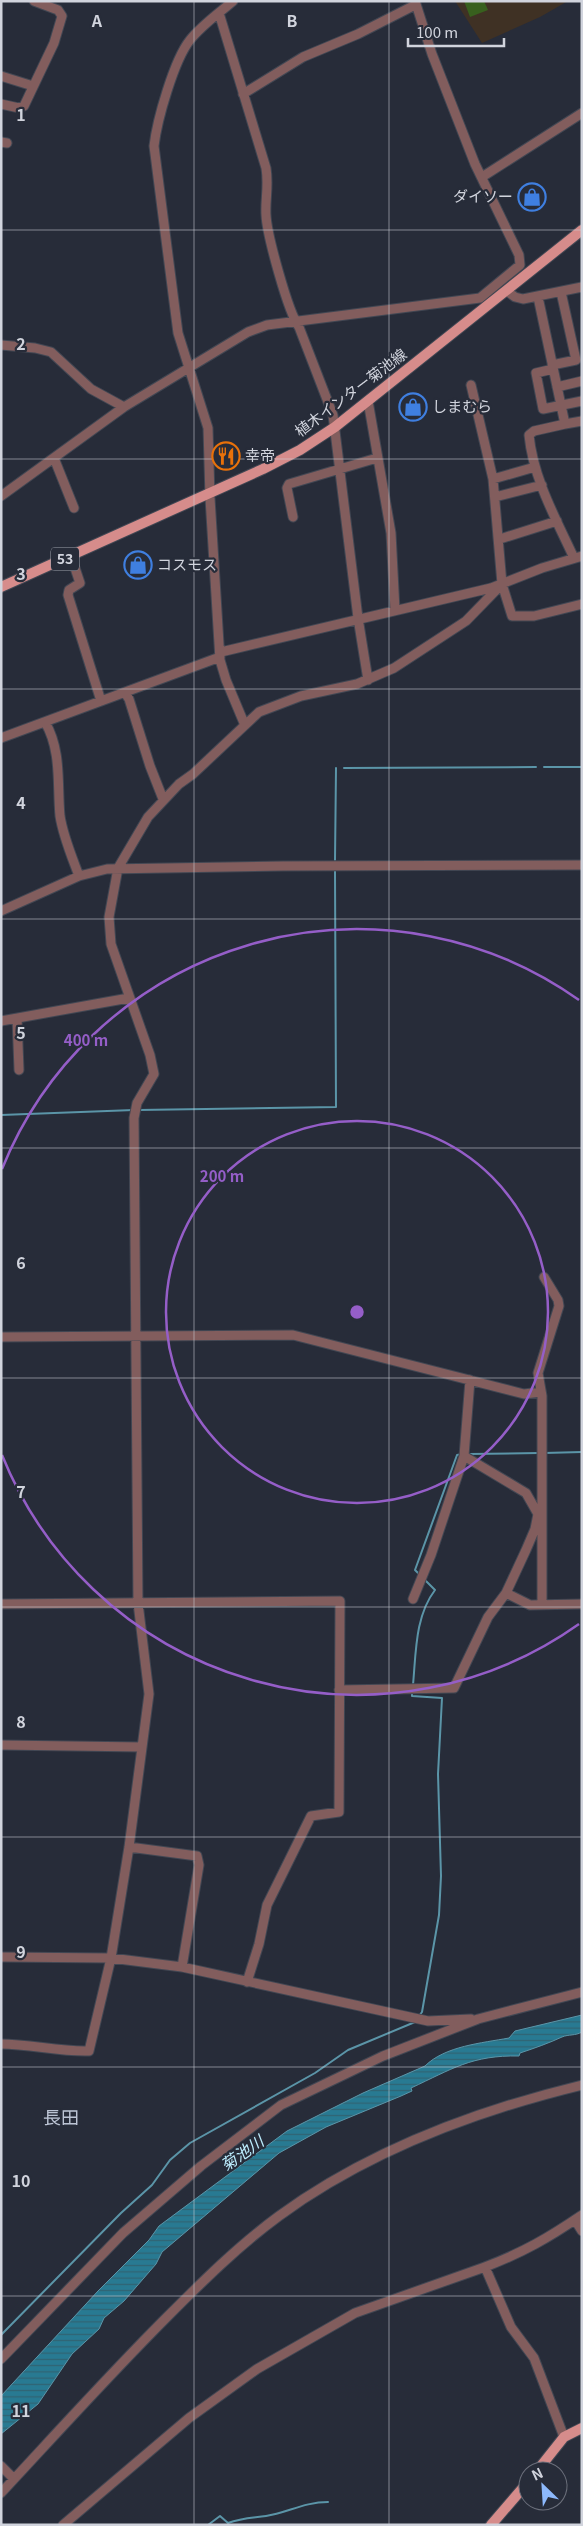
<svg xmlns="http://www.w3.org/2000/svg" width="583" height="2526" viewBox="0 0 583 2526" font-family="Georgia,'Noto Sans JP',serif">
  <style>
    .medical { fill: #3f3124 }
    .park { fill: #38601e }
    .water { fill: url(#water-rules); stroke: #5b95a8 }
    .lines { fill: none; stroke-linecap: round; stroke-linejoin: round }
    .stream { stroke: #5b95a8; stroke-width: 2 }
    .minor-casing { stroke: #424753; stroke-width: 11 }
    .major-casing { stroke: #424753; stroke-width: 12 }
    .minor { stroke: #825d5d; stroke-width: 9 }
    .major { stroke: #d68c8b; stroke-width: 10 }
    .grid { fill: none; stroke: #d1d4dd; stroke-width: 1; stroke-opacity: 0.55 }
    .ring { fill: none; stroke: #955ec8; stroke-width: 2.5 }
    .labels { text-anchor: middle; stroke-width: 4.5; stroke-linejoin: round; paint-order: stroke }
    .shield { fill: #272c39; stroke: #9ea2ac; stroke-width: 1 }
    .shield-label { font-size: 14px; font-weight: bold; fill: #d1d4dd }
    .poi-label { font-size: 15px; fill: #d1d4dd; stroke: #272c39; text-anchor: start }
    .street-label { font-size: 15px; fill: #d1d4dd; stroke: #272c39 }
    .water-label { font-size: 16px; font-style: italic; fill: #bdedfe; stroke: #272c39 }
    .quarter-label { font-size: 18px; fill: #bcc4d4; stroke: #272c39 }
    .grid-label { font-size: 16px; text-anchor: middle; font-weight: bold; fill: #d1d4dd; stroke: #272c39; stroke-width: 4.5; stroke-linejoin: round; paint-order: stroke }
    .centre { fill: #955ec8; stroke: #272c39; stroke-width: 2.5 }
    .ring-label { font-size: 15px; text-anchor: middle; font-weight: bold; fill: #955ec8; stroke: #272c39; stroke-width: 4.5; stroke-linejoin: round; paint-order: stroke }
  </style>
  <defs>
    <pattern id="water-rules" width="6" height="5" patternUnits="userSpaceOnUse" patternTransform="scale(1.25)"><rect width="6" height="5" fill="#287a92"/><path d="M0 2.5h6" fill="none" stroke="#316372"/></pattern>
  </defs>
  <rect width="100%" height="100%" fill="#272c39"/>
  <path class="medical" d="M455,1H568L540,17L482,43Z"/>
  <path class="park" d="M464,1H484L488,10L470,17Z"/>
  <path class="water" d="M582,2015V2032C575,2036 569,2034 562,2037C549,2043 535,2048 520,2053L519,2056C472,2055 452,2069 411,2088L412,2091L401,2096L326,2127L279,2153L162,2252L156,2264L124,2301L104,2318L99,2329L72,2354L38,2404L1,2434V2396L98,2291L149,2240L159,2226L287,2131L363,2093L425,2066C445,2046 482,2043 509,2038L515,2031Z"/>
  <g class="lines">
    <path class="stream" d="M544,767H582
      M344,768L536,767
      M335,860L336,768
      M138,1110L336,1107L335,871
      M1,1115L134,1110
      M544,1453L582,1452
      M469,1454L539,1453
      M419,1574L415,1570L457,1455L462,1454
      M413,1685C416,1653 415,1616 435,1590L424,1579
      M412,1693V1696L442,1698L438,1774L441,1876L439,1915L422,2012L419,2016
      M1,2335L121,2213L152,2185L170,2160L190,2143L315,2073L348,2050L415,2022
      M208,2525L220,2516L228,2523C242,2518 253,2518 266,2516C287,2513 304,2502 328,2502"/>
    <g class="minor-casing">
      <path id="minor" d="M233,1C218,14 202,25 190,40C174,60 157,120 154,146L178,333L208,428L210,498L220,660L226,680L244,723
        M219,13L266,168C269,186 265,199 266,215C267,235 288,312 299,327L333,415L358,618L368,680
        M1,76L33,86
        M243,94L303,57L358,34L415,5
        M1,104L19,108L24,106L54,43L62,16L58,10L34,1
        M1,142L7,143
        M482,177L582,113
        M507,291L515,297L523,299L582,287
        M538,297L565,424L534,431L529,435C533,478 556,519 574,558
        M1,345L35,348L51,352L91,389L124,407
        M552,365L576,360L561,292
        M553,369L536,373L543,409L582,401
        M471,385L493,479L502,584L512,616H534L582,604
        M557,387L582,381
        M368,401L391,533L395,610
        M565,424L582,421
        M54,458L74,508
        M493,479L535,467
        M1,496L124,407L248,332L267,325L480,298L520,265L519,255L475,164L432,54L415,1
        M495,497L542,485
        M293,517L287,488L289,484L377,458
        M500,539L557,521
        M71,556L80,583L69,590L68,595L101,701
        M221,652L491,588L542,568L582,556
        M125,693L129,699L150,766L163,799
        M45,722C62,751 57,785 60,816C63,836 72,857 79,876
        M1,738L220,657
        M1,911L79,876L107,869L283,866L582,865
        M17,1018L19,1070
        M1,1021L129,998
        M1,1337L293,1335L524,1394L541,1392
        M464,1456L526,1493L538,1514
        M506,1593L530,1605L582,1604
        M413,1599L431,1555L464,1456L470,1380
        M1,1604L340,1601L339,1812L311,1816L267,1905L259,1944L247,1982
        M542,1604V1396L538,1373L559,1306L558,1300L544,1277
        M339,1690L454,1688L488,1617L506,1593L526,1550L535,1529L538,1514
        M1,1745L142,1747
        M129,1847L197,1856L199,1865L182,1967
        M1,1957L111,1958L182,1967L428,2021L471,2019
        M1,2044C31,2044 59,2052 89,2051L111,1958L129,1847L149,1694L138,1603L134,1118L137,1103L154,1074L150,1055L111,944L109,917L118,868L148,817L179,784L193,774L259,712L301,696L357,684L394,668L466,621L502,584
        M575,2220L582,2231
        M1,2359L123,2233L201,2166L281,2105L383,2056L478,2019L582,1992
        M564,2437L534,2358L511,2327L485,2267C524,2252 548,2238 582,2215
        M1,2466L14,2479
        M1,2493C56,2434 110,2374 167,2317C202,2282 238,2246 279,2216C368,2151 475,2111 582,2085
        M63,2525L189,2418L257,2369L355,2313L485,2267"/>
    </g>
    <g class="major-casing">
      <path id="major" d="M1,587L263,469L300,450L335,427L582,230
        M537,2471L564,2437L582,2428
        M491,2525L528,2482"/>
    </g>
    <use href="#minor" class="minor"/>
    <use href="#major" class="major"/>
  </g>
  <path class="grid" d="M194,1V2525M389,1V2525M1,230H582M1,459H582M1,689H582M1,919H582M1,1148H582M1,1378H582M1,1607H582M1,1837H582M1,2067H582M1,2296H582"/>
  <g class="ring">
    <circle cx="357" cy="1312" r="191"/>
    <path d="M579 1624A383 383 0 0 1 2 1455M2 1169A383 383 0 0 1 579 1000"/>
  </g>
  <defs>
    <g id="shop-ring" transform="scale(1.4375)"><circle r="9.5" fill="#272c39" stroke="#3f7fe0" stroke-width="1.5"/><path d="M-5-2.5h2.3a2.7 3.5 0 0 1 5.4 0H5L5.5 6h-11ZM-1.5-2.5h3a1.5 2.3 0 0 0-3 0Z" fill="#3f7fe0"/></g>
    <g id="restaurant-ring" transform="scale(1.4375)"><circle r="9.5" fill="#272c39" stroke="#e8710a" stroke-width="1.5"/><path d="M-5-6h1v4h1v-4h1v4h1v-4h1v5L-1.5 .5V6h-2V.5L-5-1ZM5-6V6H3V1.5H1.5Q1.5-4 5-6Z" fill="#e8710a"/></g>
  </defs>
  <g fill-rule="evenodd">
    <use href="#shop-ring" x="532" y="197"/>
    <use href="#shop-ring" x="413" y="407"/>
    <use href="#restaurant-ring" x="226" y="456"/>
    <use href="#shop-ring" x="138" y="565"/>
  </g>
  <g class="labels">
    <rect class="shield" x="51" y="547.5" width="28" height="23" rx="4"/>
    <g class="shield-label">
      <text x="65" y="564">53</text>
    </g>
    <g class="poi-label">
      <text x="513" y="202" text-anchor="end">ダイソー</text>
      <text x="432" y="412">しまむら</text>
      <text x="245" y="461">幸帝</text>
      <text x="157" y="570">コスモス</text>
    </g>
    <g class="street-label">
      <text transform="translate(351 393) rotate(-37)" y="5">植木インター菊池線</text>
    </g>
    <g class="water-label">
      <text transform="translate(242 2153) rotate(-35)" y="6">菊池川</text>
    </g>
    <g class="quarter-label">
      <text x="61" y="2124">長田</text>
    </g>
  </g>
  <g class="grid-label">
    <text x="97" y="27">A</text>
    <text x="292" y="27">B</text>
    <text x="21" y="121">1</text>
    <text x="21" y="350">2</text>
    <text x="21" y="580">3</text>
    <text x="21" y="809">4</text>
    <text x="21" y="1039">5</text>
    <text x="21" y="1269">6</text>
    <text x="21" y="1498">7</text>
    <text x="21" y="1728">8</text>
    <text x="21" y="1958">9</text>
    <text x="21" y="2187">10</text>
    <text x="21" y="2417">11</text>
  </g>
  <circle cx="357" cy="1312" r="8" class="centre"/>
  <g class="ring-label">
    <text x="86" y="1046">400 m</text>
    <text x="222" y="1182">200 m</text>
  </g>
  <rect width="583" height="2526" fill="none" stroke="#d1d4dd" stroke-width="5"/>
  <g transform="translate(543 2486) rotate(335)"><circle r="24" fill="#272c39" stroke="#6b6f7b"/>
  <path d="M0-4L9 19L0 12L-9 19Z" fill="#8db9fc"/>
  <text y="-8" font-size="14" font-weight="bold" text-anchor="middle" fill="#d1d4dd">N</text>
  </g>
  <path d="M408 38v8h96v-8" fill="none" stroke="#d1d4dd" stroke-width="2.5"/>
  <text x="416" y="38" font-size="15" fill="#d1d4dd" stroke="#272c39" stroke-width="4" paint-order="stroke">100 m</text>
</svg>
